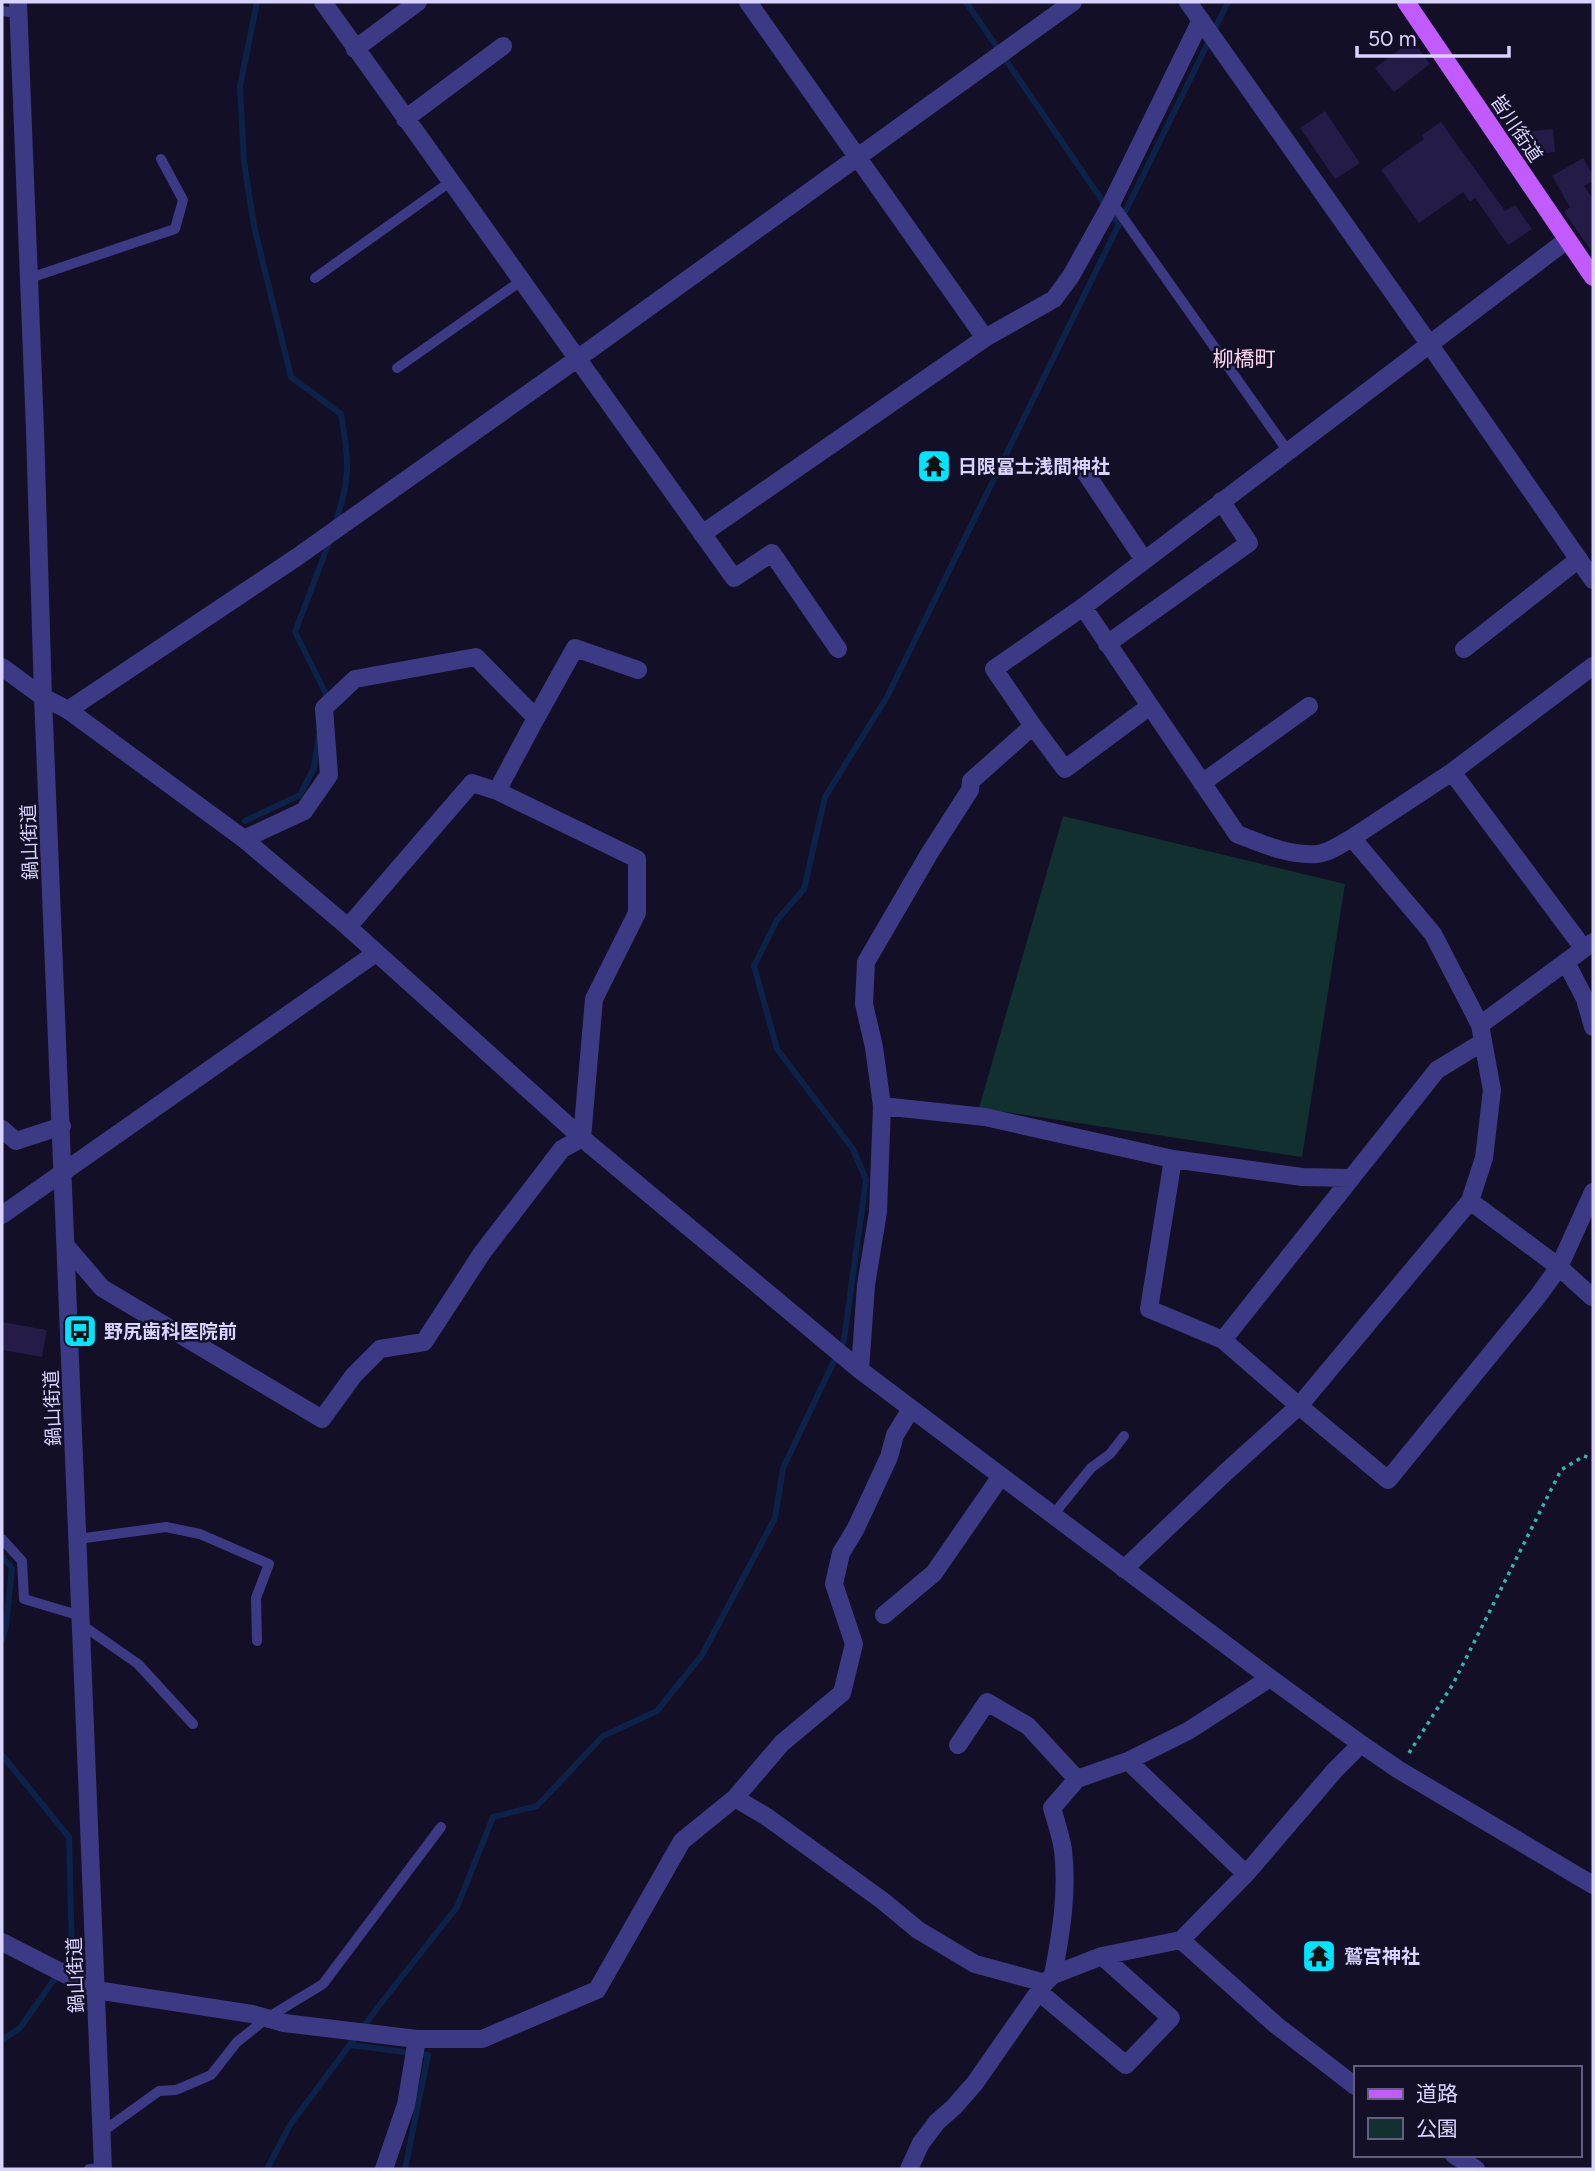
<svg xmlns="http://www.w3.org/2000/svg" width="1595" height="2171" viewBox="0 0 1595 2171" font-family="Figtree,'Noto Sans JP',sans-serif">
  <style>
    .green { fill: #12302f }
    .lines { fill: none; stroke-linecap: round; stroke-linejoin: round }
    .stream { stroke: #0c2248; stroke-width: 6 }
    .building { fill: #241b47 }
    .path { stroke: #2fb8b0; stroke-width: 3.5; stroke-dasharray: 3.5 5; stroke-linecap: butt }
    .service { stroke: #3d3a85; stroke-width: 10 }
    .minor { stroke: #3d3a85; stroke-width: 18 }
    .tertiary { stroke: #3d3a85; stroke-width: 18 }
    .primary { stroke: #c25bff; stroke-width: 18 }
    .labels { text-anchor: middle; stroke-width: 5; stroke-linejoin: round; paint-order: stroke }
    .street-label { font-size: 19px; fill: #d9d4ff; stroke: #130f26 }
    .poi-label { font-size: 19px; font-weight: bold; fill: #d9d4ff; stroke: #130f26; text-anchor: start }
    .neighbourhood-label { font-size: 21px; fill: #ffd6f0; stroke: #130f26 }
  </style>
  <rect width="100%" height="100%" fill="#130f26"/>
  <path class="green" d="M1063,816L1345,884L1302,1157L979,1108Z"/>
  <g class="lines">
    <path class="stream" d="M257,2L240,86L244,162L254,226L291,377L341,414C349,460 351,479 335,523
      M966,2L1119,225
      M325,701L326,694L295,632L330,540
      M245,821L300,795L314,768L319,735
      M2,1557L12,1568L6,1626L2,1641
      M2,1755L69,1837L72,1954L20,2028L2,2040
      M350,2045L428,2055L405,2169
      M267,2169L290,2125L378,2007L457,1907L493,1817L537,1806L603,1736L657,1711L702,1655L775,1518L783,1468L844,1340L866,1180L853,1149L777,1049L754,966L777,920L804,889L825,797L887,697L1228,2"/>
  </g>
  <path class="building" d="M1412,40L1430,64L1394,92L1375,68Z
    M1325,111L1360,163L1335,179L1300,128Z
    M1441,122L1505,211L1515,205L1532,229L1508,245L1475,198L1470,202L1463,192L1419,223L1381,170L1424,139L1422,135Z
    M1553,129L1555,152L1532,154L1530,131Z
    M1583,158L1593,175V181L1584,186L1593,199V253L1564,212L1570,207L1552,176Z
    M2,1322L47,1330L42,1357L2,1350Z"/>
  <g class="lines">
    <path class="path" d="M1409,1753L1453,1684L1561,1470L1584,1456L1593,1459"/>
    <path class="service" d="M2,11L18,13
      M1112,202L1287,450
      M30,278L175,229L183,200L161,159
      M315,278L450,182
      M397,368L521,281
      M1053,1515L1091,1468L1110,1454L1124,1436
      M2,1539L22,1561L24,1599L81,1616
      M78,1539L166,1527L200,1534L269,1564L256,1598L257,1641
      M82,1625L138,1664L193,1724
      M102,2132L159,2091L176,2090L211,2075L237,2042L267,2018L323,1984L441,1827
      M89,2169L103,2168"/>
    <path class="minor" d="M18,2L35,430L43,697
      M323,2L734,578L772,553L838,649
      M748,2L985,338
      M355,49L418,2
      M405,119L503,46
      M1085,472L1144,560
      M702,534L985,338L1054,299L1071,276L1112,202L1201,20
      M1083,607L1237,834C1263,844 1289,856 1317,854C1329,853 1341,844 1352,838
      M1107,644L1249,543L1221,501
      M1464,649L1579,559
      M1593,666L1452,772L1352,838L1433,934L1480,1025L1492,1090L1484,1158L1470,1201L1299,1406L1388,1480L1538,1296L1559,1267L1593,1192
      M68,710L297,557L577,359L1073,2
      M536,718L575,648L638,670
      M1033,726L1065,769L1150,706
      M1452,772L1584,949
      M1202,783L1309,706
      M348,927L472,783L497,791
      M1566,962L1585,999L1593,1027
      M1480,1025L1593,942
      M882,1106L985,1117L1173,1159L1302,1177L1350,1178
      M2,1129L16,1141L62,1126
      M1470,1201L1559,1267L1592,1297
      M67,1247L102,1288L322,1419L354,1375L380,1349L424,1342L482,1253L562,1149L582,1138L594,999L637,913V859L497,791L536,718L476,657L355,679L324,708L329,775L304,811L244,839
      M1223,1340L1437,1070L1483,1042
      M860,1370L866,1285L878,1212L882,1106L874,1047L864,1004L866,962L929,854L970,790L971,781L1033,726L994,669L1083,607L1567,240
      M1124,1569L1226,1472L1299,1406L1223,1340L1149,1309L1173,1159
      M884,1615L934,1573L1001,1476
      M958,1745L987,1702L1028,1726L1077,1779
      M1128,1761L1246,1874
      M735,1798L767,1817L883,1901L918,1930L975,1964L1045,1983L1053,1975L1102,1956L1181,1940L1246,1874L1335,1770L1361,1744
      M1181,1940L1276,2025L1355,2086
      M2,1942L96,1990L252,2014L284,2023L417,2039H482L597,1990L682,1841L735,1798L782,1743L842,1693L854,1644L834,1584L841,1553L856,1528L889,1457L895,1435L911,1409
      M1053,1975C1061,1934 1068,1892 1063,1850C1061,1836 1056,1822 1052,1808L1077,1779L1128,1761L1188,1731L1270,1678
      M1039,1992L1126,2065L1171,2018L1102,1956
      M1454,2155L1476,2169
      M384,2169L406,2105L417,2039
      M909,2169L921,2143L937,2122L954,2107L975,2083L1044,1984"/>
    <path class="tertiary" d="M1188,2L1430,345L1593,580
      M2,667L43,697L68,710L244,839L348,927L582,1138L860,1370L1270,1678L1361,1744L1399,1770L1593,1885
      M43,697L103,2169
      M2,1215L376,953"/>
    <path class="primary" d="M1406,2L1593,277"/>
  </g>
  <defs>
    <g id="temple-square" transform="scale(1.75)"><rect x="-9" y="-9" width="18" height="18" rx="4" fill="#00e5ff" stroke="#130f26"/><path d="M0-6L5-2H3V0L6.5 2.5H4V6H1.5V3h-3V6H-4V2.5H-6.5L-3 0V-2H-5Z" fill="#111"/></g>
    <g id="bus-square" transform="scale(1.75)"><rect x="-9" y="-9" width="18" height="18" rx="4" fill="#00e5ff" stroke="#130f26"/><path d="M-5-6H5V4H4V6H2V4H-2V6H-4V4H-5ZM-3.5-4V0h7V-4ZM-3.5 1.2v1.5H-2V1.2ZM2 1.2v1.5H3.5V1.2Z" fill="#111"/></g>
  </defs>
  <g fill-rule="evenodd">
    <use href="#temple-square" x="934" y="466"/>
    <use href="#bus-square" x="80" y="1331"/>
    <use href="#temple-square" x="1319" y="1956"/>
  </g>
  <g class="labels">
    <g class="street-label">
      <text transform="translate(1517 128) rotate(56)" y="7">皆川街道</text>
      <text transform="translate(29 842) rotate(-92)" y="7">鍋山街道</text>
      <text transform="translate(52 1408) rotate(-92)" y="7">鍋山街道</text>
      <text transform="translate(75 1975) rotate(-92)" y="7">鍋山街道</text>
    </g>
    <g class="poi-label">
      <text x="958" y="473">日限冨士浅間神社</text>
      <text x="104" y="1338">野尻歯科医院前</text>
      <text x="1344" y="1963">鷲宮神社</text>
    </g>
    <g class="neighbourhood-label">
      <text x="1244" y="366">柳橋町</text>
    </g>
  </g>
  <rect width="1595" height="2171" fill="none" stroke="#d9d4ff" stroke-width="7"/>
  <rect x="1354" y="2066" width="228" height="91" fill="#130f26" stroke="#625e7d" stroke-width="2"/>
  <rect x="1368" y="2089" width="35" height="10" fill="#c25bff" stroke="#625e7d" stroke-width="2"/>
  <text x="1416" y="2101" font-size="21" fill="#d9d4ff">道路</text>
  <rect x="1368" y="2118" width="35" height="21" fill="#12302f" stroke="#625e7d" stroke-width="2"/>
  <text x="1416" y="2136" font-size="21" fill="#d9d4ff">公園</text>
  <path d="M1357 46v10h152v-10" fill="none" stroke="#d9d4ff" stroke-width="3.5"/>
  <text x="1368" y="46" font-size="21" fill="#d9d4ff" stroke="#130f26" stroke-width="5" paint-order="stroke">50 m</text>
</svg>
